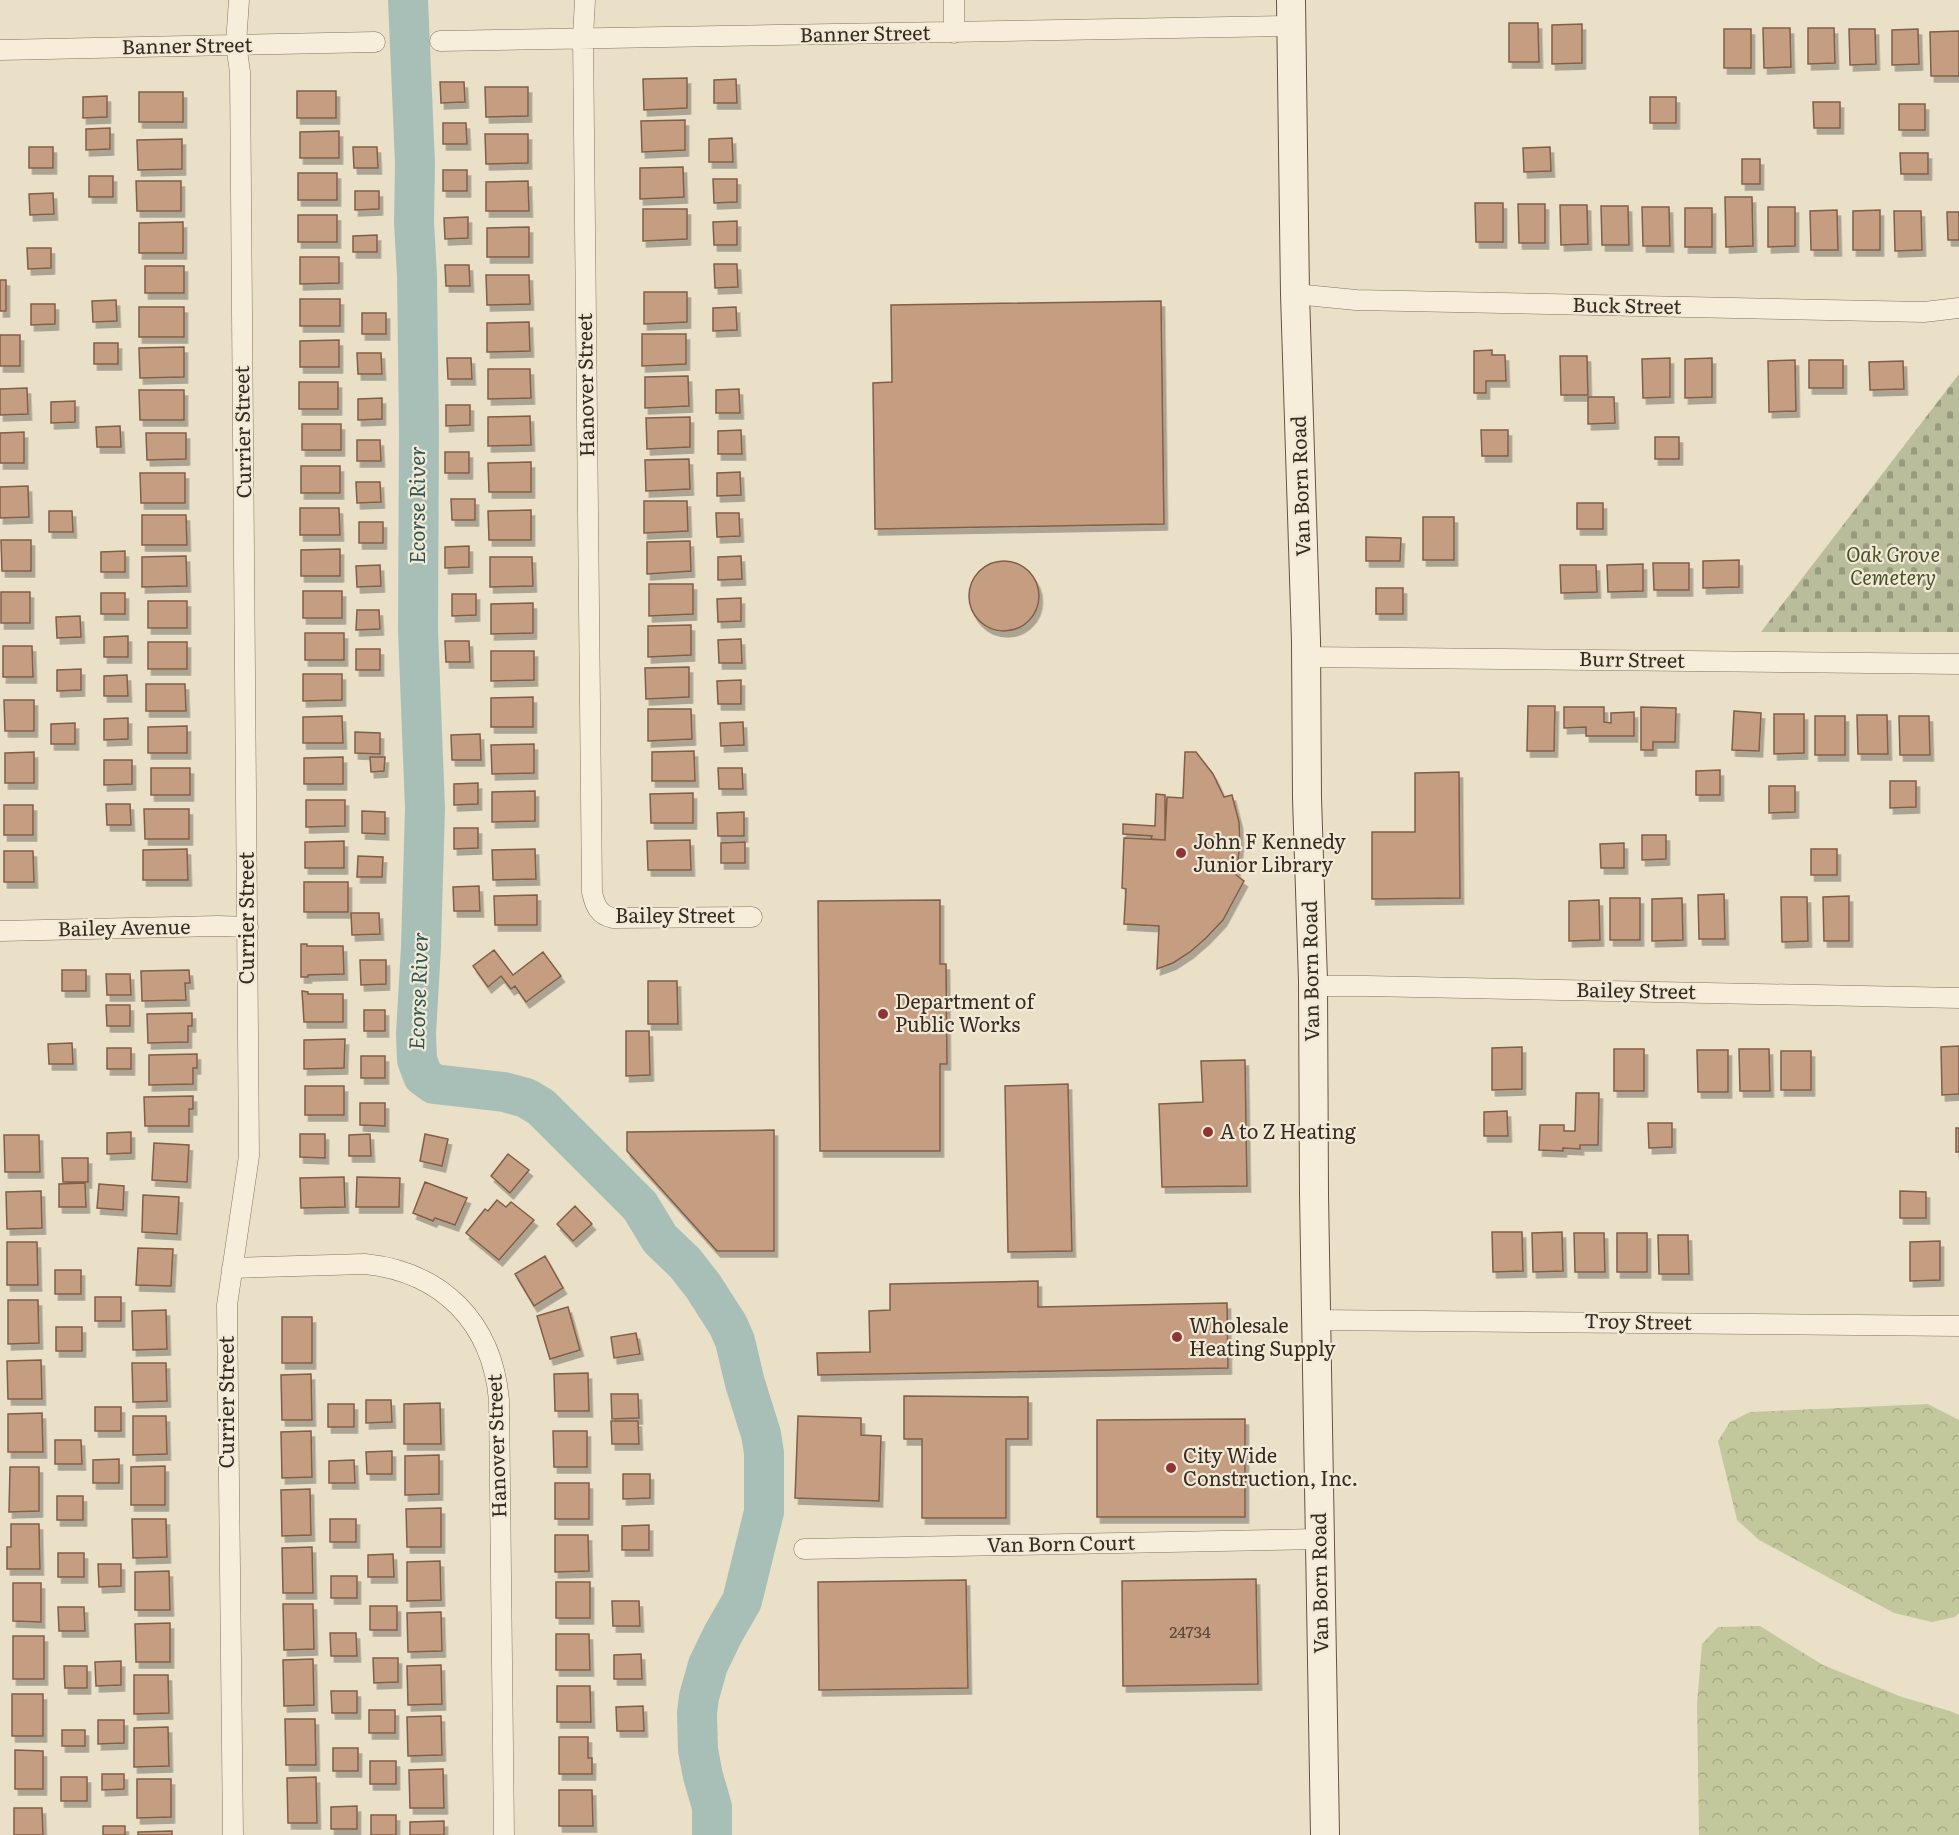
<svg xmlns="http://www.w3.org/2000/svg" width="1959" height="1835" viewBox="0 0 1959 1835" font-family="Literata,serif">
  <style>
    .forest { fill: url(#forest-crowns) }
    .cemetery { fill: url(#cemetery-stones) }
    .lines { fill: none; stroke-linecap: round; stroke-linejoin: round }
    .river { stroke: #a8bfb8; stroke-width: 40 }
    .building { fill: #c59d81; stroke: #825e47; stroke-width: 1.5; filter: url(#shadow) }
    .street-casing { stroke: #85735e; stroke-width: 21 }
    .secondary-casing { stroke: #675442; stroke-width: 30 }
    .street { stroke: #f6eeda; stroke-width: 20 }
    .secondary { stroke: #f6eeda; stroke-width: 28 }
    .poi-dot { fill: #8e3435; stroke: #f2ead7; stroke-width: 2 }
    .labels { text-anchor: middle; stroke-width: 4.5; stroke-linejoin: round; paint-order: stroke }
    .number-label { font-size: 16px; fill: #5a4839 }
    .street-label { font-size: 20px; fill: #362b21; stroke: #f2ead7 }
    .park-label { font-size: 20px; font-style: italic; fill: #475129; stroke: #f2ead7 }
    .poi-label { font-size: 20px; fill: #362b21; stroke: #f2ead7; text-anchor: start }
    .water-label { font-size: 21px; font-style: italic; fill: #315552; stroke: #f2ead7 }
  </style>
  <defs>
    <pattern id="forest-crowns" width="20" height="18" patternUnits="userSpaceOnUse" patternTransform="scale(1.5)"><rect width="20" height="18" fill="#c3c89c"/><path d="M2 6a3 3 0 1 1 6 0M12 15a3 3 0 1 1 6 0" fill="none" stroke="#a8ac86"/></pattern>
    <pattern id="cemetery-stones" width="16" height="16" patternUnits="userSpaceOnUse" patternTransform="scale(1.5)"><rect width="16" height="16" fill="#b9bd9b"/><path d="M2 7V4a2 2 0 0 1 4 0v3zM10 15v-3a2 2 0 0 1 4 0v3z" fill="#979a7e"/></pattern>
    <filter id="shadow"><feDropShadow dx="3.5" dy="6" stdDeviation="0" flood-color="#0004"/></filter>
  </defs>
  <rect width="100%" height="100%" fill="#eae0c8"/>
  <path class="forest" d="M1928,1404L1959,1420V1613L1955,1617L1932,1622L1894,1613L1759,1540L1737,1520L1718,1441L1730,1422L1750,1412Z
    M1760,1626L1823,1665L1902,1697L1950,1711L1959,1715V1835H1699L1697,1704L1702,1644L1718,1627Z"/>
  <path class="cemetery" d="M1959,374V632H1761Z"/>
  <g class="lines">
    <path class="river" d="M408,0L415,163L414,222L417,276L419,431L418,631L425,808L421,947L416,1034L417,1060L423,1076L434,1084L504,1092L526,1098L541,1107L640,1206L660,1239L685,1263L703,1286L728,1325L735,1341L745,1383L761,1434L764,1453V1512L742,1601L723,1634L708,1665L699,1697L697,1713L698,1750L703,1776L712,1807V1835"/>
  </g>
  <path class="building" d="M1509,23H1538L1539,62H1509Z
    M1582,24V63L1552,64V25Z
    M1763,28H1790L1791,67L1764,68Z
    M1808,28H1834L1835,63L1808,64Z
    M1724,29H1751V68H1724Z
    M1849,29H1875L1876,64L1850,65Z
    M1918,29L1919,64L1892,65V30Z
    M1959,31V76H1931L1930,32Z
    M687,78V108L644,110L643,79Z
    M736,79L737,103H714V80Z
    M440,82H464L465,102L441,103Z
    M485,87H528V116L486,117Z
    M297,91H336V118H297Z
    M139,92H183V122H139Z
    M107,96V117L83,118V97Z
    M1650,97H1676V123H1650Z
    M1813,102H1840V128H1814Z
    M1899,104H1925V130H1899Z
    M685,120V150L642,152L641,121Z
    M443,123H466L467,144H443Z
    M110,128V149L86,150V129Z
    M339,131V158H300V132Z
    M485,134H528V163L486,164Z
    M732,138L733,162H709V139Z
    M182,139V169L138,170L137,140Z
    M29,147H53V168H29Z
    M353,147H377L378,168H354Z
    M1550,147L1551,171L1524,172L1523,148Z
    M1900,153H1928V174H1901Z
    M1742,159H1760V184H1742Z
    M683,167L684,197L640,199V168Z
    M443,170H467V191H443Z
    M298,173H337V200H298Z
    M89,176H113V197H89Z
    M713,179H737V202L714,203Z
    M136,181H181V211H137Z
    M528,181L529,211H486V182Z
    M355,191H379V209L355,210Z
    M53,193L54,214L30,215L29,194Z
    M1725,197H1752L1753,246L1726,247Z
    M1475,203H1503V242H1476Z
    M1518,204H1545V243H1519Z
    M1560,205H1587L1588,244L1561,245Z
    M1601,206H1628L1629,245H1602Z
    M1642,207H1669L1670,246H1643Z
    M1768,207H1795V246L1768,247Z
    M1685,208H1712V247H1685Z
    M643,209H687V239L643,241Z
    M1837,210L1838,250H1811L1810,211Z
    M1880,210V250H1853V211Z
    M1894,211H1921L1922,250L1895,251Z
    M1947,212H1959V240H1948Z
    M298,215H337V242H298Z
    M468,217V238L445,239L444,218Z
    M737,221V245H714L713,222Z
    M183,222V253H139V223Z
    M529,227V257H487V228Z
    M377,235V252H353V236Z
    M27,248H51V268L28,269Z
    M300,257H339V283L300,284Z
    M714,264H737L738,287L715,288Z
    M445,265H469L470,286H446Z
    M145,266H184V293H145Z
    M486,275H529L530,304L487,305Z
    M0,280H6V311H0Z
    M644,292H687V322L644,324Z
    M300,299H340V326H300Z
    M116,300L117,321L93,322L92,301Z
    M1161,301L1164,524L875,529L873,383L892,382L891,305Z
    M31,304H55V324L31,325Z
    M139,307H184V337H139Z
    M736,307L737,330L713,331V308Z
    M362,313H386V334H362Z
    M529,322L530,351L487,352V323Z
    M642,334H686V364L642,366Z
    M0,335H20V366H0Z
    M339,340V367H300V341Z
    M94,343H118V364H94Z
    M184,347V377L140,378L139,348Z
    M1492,350V355H1505L1506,381H1486V393H1474V351Z
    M357,353H381L382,374H358Z
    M1560,356H1587L1588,395H1561Z
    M447,358H471L472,379H448Z
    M1670,358V397L1643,398L1642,359Z
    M1712,358V397L1685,398V359Z
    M1795,360L1796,411L1769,412L1768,361Z
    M1809,360H1843V388H1809Z
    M1903,361L1904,389L1870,390L1869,362Z
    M488,369H530L531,398L488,399Z
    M688,376L689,406L645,408V377Z
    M299,382H338V409H299Z
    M27,388L28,414L0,415V389Z
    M739,389L740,413H716V390Z
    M139,390H184V420H140Z
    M1588,397H1614L1615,423L1588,424Z
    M382,398V419L358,420V399Z
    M75,401V422L51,423V402Z
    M446,405H470V425L446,426Z
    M530,416L531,445L488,446V417Z
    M690,417V447L647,449L646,418Z
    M302,424H341V450H302Z
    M120,426L121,447H97L96,427Z
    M741,430L742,454H718V431Z
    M1481,430H1508V456H1482Z
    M24,432V463H0V433Z
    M146,433H186V459L147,460Z
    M1655,437H1679V459H1655Z
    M357,440H380L381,461H357Z
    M445,452H469V473H445Z
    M689,459L690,489L646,491L645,460Z
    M531,462V492H489L488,463Z
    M301,466H340V493H301Z
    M740,472L741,495L717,496V473Z
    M140,473H185V503H141Z
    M356,482H380L381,502L357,503Z
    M28,486L29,517L0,518V487Z
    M451,499H475V520H452Z
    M644,501H687L688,531L644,533Z
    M1577,503H1603V529H1577Z
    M300,508H339L340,535H300Z
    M531,510V540H489L488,511Z
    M49,511H72L73,532H49Z
    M716,513H739L740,536L717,537Z
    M142,515H186L187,545H142Z
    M1423,517H1454V560H1423Z
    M359,522H383V543H359Z
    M1366,537L1401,538L1400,561H1366Z
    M1,540H31V571H2Z
    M690,541L691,571L647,574V542Z
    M469,546V567L445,568V547Z
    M340,549V576H301V550Z
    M125,551V572H101V552Z
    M186,556L187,586L142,587V557Z
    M741,556L742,579L718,580V557Z
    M490,557H532L533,586L490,587Z
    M1739,560V587L1703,588V561Z
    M969 596a35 35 0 1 1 70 0a35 35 0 1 1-70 0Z
    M1653,563H1689V590H1654Z
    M1643,564V591L1608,592L1607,565Z
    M380,565L381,586L357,587L356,566Z
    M1560,565H1596L1597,592L1561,593Z
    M649,584H693V614L649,616Z
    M1376,588H1403V614H1376Z
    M303,591H342V618H303Z
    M1,592H30V623H1Z
    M101,593H125V614H101Z
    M452,594H476V615L452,616Z
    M741,598V621L718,622L717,599Z
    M148,601H187V628H148Z
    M533,603V633L491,634V604Z
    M357,610H379L380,629L356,630Z
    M80,616L81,637L57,638L56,617Z
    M691,625V655L648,657V626Z
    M305,633H344V660H305Z
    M128,636V657H104V637Z
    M741,639L742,663H719L718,640Z
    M445,641H469L470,662H446Z
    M148,642H187V669H148Z
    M3,646H32L33,677H3Z
    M356,649H380V670H356Z
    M491,651H534V680L491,681Z
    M689,667V697L646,699L645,668Z
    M81,669V690L57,691V670Z
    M303,674H342V700L303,701Z
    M127,675L128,696H104V676Z
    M741,680V704H718L717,681Z
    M146,684H185L186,711H146Z
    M533,697V727H491V698Z
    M4,700H34V731H5Z
    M1528,706H1555L1554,751H1527Z
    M1564,707H1604V722L1611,723V713L1634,712V736H1586V727L1564,728Z
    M1641,707L1676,708L1675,742H1653V750H1641Z
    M648,709H691L692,739L648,741Z
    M1734,711L1761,713L1759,751L1732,750Z
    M1774,714H1804V753L1774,754Z
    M1857,715H1887L1888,754H1858Z
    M342,716L343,743H303V717Z
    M1815,716H1845V755H1815Z
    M1899,716H1929L1930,755H1900Z
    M128,718V739L104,740V719Z
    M743,722L744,745L721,746L720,723Z
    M75,723V744H51V724Z
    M187,726V753H148V727Z
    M355,732L380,733V754L355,753Z
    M480,734L481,760H452L451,735Z
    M534,744V773L492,774L491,745Z
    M694,751L695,781H652V752Z
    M34,752V783H5V753Z
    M1185,752H1196L1213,774L1224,797L1232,795L1239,822L1240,844L1236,875L1244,881L1223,920L1206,938L1190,952L1173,963L1157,969L1159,926L1124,924L1126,889L1122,888L1124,838L1165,840L1167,797L1183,798Z
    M343,757V784H304V758Z
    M370,757H385L384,771L371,772Z
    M104,760H132V784L104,785Z
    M151,768H190V795H151Z
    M718,768H742L743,789H719Z
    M1720,770V795H1696V771Z
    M1459,772L1460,898L1372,899V832H1415V773Z
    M1890,781H1916V807L1890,808Z
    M478,783V804L454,805V784Z
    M1769,786H1795V812L1769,813Z
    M535,791V821L492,822V792Z
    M693,793V823H651L650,794Z
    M1156,794L1165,795V840L1151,839L1152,836L1123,834V824L1155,826Z
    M306,800H345V826L306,827Z
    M106,804H130L131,825H107Z
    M4,805H33V835H4Z
    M144,809H189V839H145Z
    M362,811L385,812V834L362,833Z
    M744,812V836H718L717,813Z
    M454,828H478V848L454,849Z
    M1642,835H1666V859L1642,860Z
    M690,840L691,870H648L647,841Z
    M344,841V868H305V842Z
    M745,842V863H721V843Z
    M1624,843V868H1601L1600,844Z
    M187,849L188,880H143V850Z
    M535,849L536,879L493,880L492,850Z
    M1811,849H1837V875H1811Z
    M4,851H33L34,882H4Z
    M358,856L383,857L382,877H357Z
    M304,882H348V912H304Z
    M479,886L480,911H454L453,887Z
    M1724,894L1725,939H1699L1698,895Z
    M537,895V925H495L494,896Z
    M1849,896V941H1824L1823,897Z
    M1781,897H1807L1808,941L1782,942Z
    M1610,898H1640V940H1610Z
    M1682,898L1683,940L1652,941V899Z
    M940,900V964H946L947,1064H940V1151H820L818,901Z
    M1599,900L1600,940L1569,941V901Z
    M351,913H379L380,934L352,935Z
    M301,944H307V946H343L344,974L308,975V977H301Z
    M494,950L513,975L543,952L561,976L526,1002L515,986L511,989L501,976L488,987L473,966Z
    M360,960H386V984L361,985Z
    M62,970H86V991H62Z
    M189,970L190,983H185L186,1000L142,1001L141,971Z
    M106,974H130L131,995H107Z
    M648,981H677L678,1024H648Z
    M302,991L308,992V994H343V1022H304Z
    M106,1005H130V1026H107Z
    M364,1010H385V1031H364Z
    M192,1013V1026H188V1042L148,1043L147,1014Z
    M626,1031H649L650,1075L626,1076Z
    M345,1039L344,1068L304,1069V1040Z
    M72,1043L73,1064H49L48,1044Z
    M1959,1046V1094L1942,1095L1941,1047Z
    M1522,1047V1089L1492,1090V1048Z
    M107,1048H131V1069H107Z
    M1614,1049H1644V1091H1614Z
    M1739,1049H1769L1770,1091H1740Z
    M1697,1050H1728V1092H1698Z
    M1781,1051H1811V1090H1781Z
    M197,1054V1068H193V1084L149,1085V1055Z
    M361,1056H385V1078H361Z
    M1245,1060L1247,1186L1162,1187L1159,1104L1203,1102L1201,1061Z
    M1068,1084L1072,1251L1008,1252L1005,1086Z
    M305,1086H344V1115H305Z
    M1576,1093H1599L1598,1145H1580V1149L1563,1148V1151L1539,1150L1540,1125H1564V1131H1575Z
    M193,1096V1109H189V1126H145L144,1097Z
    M360,1103H385V1126L360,1125Z
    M1507,1111L1508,1136H1484V1112Z
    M1648,1123H1672V1147L1649,1148Z
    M1956,1128H1959V1152H1956Z
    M774,1130V1251H717L627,1151V1132Z
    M131,1132V1153L107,1154V1133Z
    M300,1134H325V1158L300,1157Z
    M370,1134L371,1156H349V1135Z
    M425,1134L448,1139L442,1166L420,1161Z
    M4,1135H39L40,1172H5Z
    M154,1143L189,1145L187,1182L152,1180Z
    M508,1154L529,1170L510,1193L491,1176Z
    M62,1158H88V1182H63Z
    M344,1177L345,1207L301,1208L300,1178Z
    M357,1177L400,1178L399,1207H356Z
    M425,1182L467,1198L455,1225L435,1218L433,1221L413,1213Z
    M85,1183L86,1207H59V1184Z
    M99,1184L124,1186L123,1210L97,1208Z
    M41,1191L42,1228L7,1229L6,1192Z
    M1900,1191L1926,1192V1218H1900Z
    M143,1195L179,1197L177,1234L142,1232Z
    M497,1200L506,1207L511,1202L534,1220L499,1260L466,1233L485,1209L488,1211Z
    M575,1206L592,1224L573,1241L557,1224Z
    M1492,1232H1522L1523,1271L1493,1272Z
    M1562,1232L1563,1271L1533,1272L1532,1233Z
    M1574,1233H1604L1605,1272H1575Z
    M1617,1233H1647V1272H1617Z
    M1658,1235H1688L1689,1274H1659Z
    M1940,1241V1280L1910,1281V1242Z
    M7,1242H37L38,1285H7Z
    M138,1248L173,1249L171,1286L136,1285Z
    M545,1256L563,1288L534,1306L515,1274Z
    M55,1270H81V1294H55Z
    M1038,1281V1307L1227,1303L1228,1368L818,1375L817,1353L870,1352L869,1311L890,1310V1284Z
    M95,1297H121V1321H95Z
    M8,1300H38L39,1343L8,1344Z
    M568,1307L580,1350L550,1359L537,1316Z
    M166,1310L167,1349L133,1350L132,1311Z
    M282,1317H312V1363H282Z
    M56,1327H82V1351H56Z
    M636,1333L640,1354L614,1358L611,1337Z
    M41,1360L42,1399H8L7,1361Z
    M132,1363H166L167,1401L133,1402Z
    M588,1373L589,1411H555L554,1374Z
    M311,1374L312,1420H282L281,1375Z
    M611,1394H638L639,1418L612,1419Z
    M904,1396L1028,1397V1439H1006V1518H922V1439H904Z
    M366,1400H391L392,1422L366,1423Z
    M440,1403L441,1444H404V1404Z
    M328,1404H354V1427H328Z
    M95,1407H121V1431H95Z
    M42,1413L43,1452H8V1414Z
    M133,1416H166L167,1454L133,1455Z
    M798,1416L861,1418V1435L881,1436L879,1501L795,1498Z
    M1245,1419V1517H1097V1420Z
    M611,1421H638L639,1444H612Z
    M311,1431L312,1477L282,1478L281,1432Z
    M553,1431H587V1467H554Z
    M55,1440H81L82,1464H55Z
    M392,1451V1474H367L366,1452Z
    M439,1455V1494L405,1495V1456Z
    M119,1459V1483H93V1460Z
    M354,1460L355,1483H329V1461Z
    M165,1466V1505H131V1467Z
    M10,1467H39V1511L9,1512Z
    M623,1474H650V1498L623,1499Z
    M555,1483H589V1519H555Z
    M310,1489L311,1535L282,1536L281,1490Z
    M57,1496H83V1520H57Z
    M441,1508V1547H407L406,1509Z
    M132,1519H166L167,1557L133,1558Z
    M330,1519H356V1542H330Z
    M11,1524H39L40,1569H7V1547H11Z
    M649,1525V1550H622V1526Z
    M555,1535H588L589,1571L555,1572Z
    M312,1547L313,1593H283L282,1548Z
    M58,1553H84V1577H58Z
    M393,1554L394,1577H368V1555Z
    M440,1561L441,1600L407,1601V1562Z
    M98,1564H121V1586L99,1587Z
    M169,1571L170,1610H135V1572Z
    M331,1576H357V1598H331Z
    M1256,1579L1258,1684L1123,1686L1122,1581Z
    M966,1580L968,1688L819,1690L818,1582Z
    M556,1582H590V1618H556Z
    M13,1583H41V1622L13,1621Z
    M612,1601H639L640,1626H613Z
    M283,1604H313L314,1649L284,1650Z
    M370,1606H397V1630H370Z
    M58,1607H84L85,1631H59Z
    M441,1612L442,1651L408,1652L407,1613Z
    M170,1623V1662H136L135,1624Z
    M330,1633H356L357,1656H331Z
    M556,1634H589L590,1670H556Z
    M13,1636H44V1679H13Z
    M641,1654L642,1679H614V1655Z
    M373,1658H398V1682L374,1683Z
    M313,1659L314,1705L284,1706L283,1660Z
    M121,1661V1685L96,1686L95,1662Z
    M441,1665L442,1704L408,1705L407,1666Z
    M64,1666H87V1688H65Z
    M134,1675H168L169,1713L134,1714Z
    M557,1686H590L591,1722H557Z
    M331,1691H357V1713H332Z
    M12,1694H43V1736H12Z
    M643,1706L644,1731H617L616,1707Z
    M369,1710H395V1733H369Z
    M441,1716L442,1755L408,1756L407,1717Z
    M285,1719H315L316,1765H286Z
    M98,1720H124V1743L98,1744Z
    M168,1727L169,1766L134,1767V1728Z
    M62,1730H85V1746H62Z
    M559,1737H588V1758H592V1774H559Z
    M333,1748H358V1771H333Z
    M15,1750L43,1751V1789H15Z
    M370,1761H396V1784H370Z
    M443,1769L444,1808H410L409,1770Z
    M102,1774H124V1789L102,1790Z
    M61,1777H87V1801H61Z
    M316,1777L317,1823H288L287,1778Z
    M137,1779H171V1817L137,1818Z
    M559,1790H592L593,1826H559Z
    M357,1806V1829H331V1807Z
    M14,1808H42L43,1835H14Z
    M371,1815H396V1835H371Z
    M444,1821V1835H410V1822Z
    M103,1826H125V1835H103Z
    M172,1831V1835H138V1832Z"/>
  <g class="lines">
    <g class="street-casing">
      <path id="street" d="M585,0L583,37L592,892C595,906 599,915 613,918L752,917
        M954,0V33
        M440,41L1291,26
        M0,50L375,42
        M1295,294L1356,300L1924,312L1959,308
        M1305,657L1959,664
        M0,931L218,926L248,927
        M1312,986H1366L1959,998
        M232,1268L365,1264C442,1272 492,1322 499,1400L504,1835
        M1316,1320L1959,1326
        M804,1549L1319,1539
        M233,1835L227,1305L249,1156L240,72L236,44L239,0"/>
    </g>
    <g class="secondary-casing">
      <path id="secondary" d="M1291,0L1295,294L1306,641L1307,798L1313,981L1314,1194L1325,1835"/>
    </g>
    <use href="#street" class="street"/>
    <use href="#secondary" class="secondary"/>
  </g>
  <g class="poi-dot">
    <circle cx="1181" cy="853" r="6"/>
    <circle cx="883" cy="1014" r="6"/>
    <circle cx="1208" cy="1132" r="6"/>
    <circle cx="1177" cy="1337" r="6"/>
    <circle cx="1171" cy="1468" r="6"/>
  </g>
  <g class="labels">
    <g class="number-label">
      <text x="1190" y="1638">24734</text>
    </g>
    <g class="street-label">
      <text transform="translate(865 34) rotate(-1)" y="7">Banner Street</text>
      <text transform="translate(187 46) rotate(-1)" y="7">Banner Street</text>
      <text transform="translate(1627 306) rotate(1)" y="7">Buck Street</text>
      <text transform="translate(586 385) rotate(-91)" y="7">Hanover Street</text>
      <text transform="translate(243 432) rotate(-91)" y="7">Currier Street</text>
      <text transform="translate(1301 486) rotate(-92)" y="7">Van Born Road</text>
      <text transform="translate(1632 660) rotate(1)" y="7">Burr Street</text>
      <text x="675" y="923">Bailey Street</text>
      <text transform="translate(247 918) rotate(-90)" y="7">Currier Street</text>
      <text transform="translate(124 928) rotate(-1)" y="7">Bailey Avenue</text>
      <text transform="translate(1311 971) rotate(-91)" y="7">Van Born Road</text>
      <text transform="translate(1636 991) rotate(1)" y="7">Bailey Street</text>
      <text transform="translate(1638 1322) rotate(1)" y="7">Troy Street</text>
      <text transform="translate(227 1402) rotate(-90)" y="7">Currier Street</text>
      <text transform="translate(497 1446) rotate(-92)" y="7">Hanover Street</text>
      <text transform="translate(1061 1544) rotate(-1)" y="7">Van Born Court</text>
      <text transform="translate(1320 1583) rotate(-91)" y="7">Van Born Road</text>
    </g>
    <g class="park-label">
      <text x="1893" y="562">Oak Grove<tspan x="1893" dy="23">Cemetery</tspan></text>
    </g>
    <g class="poi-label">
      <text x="1193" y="849">John F Kennedy<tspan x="1193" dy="23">Junior Library</tspan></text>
      <text x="895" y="1009">Department of<tspan x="895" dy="23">Public Works</tspan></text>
      <text x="1220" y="1139">A to Z Heating</text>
      <text x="1189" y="1333">Wholesale<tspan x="1189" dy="23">Heating Supply</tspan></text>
      <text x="1183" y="1463">City Wide<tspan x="1183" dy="23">Construction, Inc.</tspan></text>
    </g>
    <g class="water-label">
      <text transform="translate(418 505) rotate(-90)" y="7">Ecorse River</text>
      <text transform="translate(419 991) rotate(-88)" y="7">Ecorse River</text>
    </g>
  </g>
</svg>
